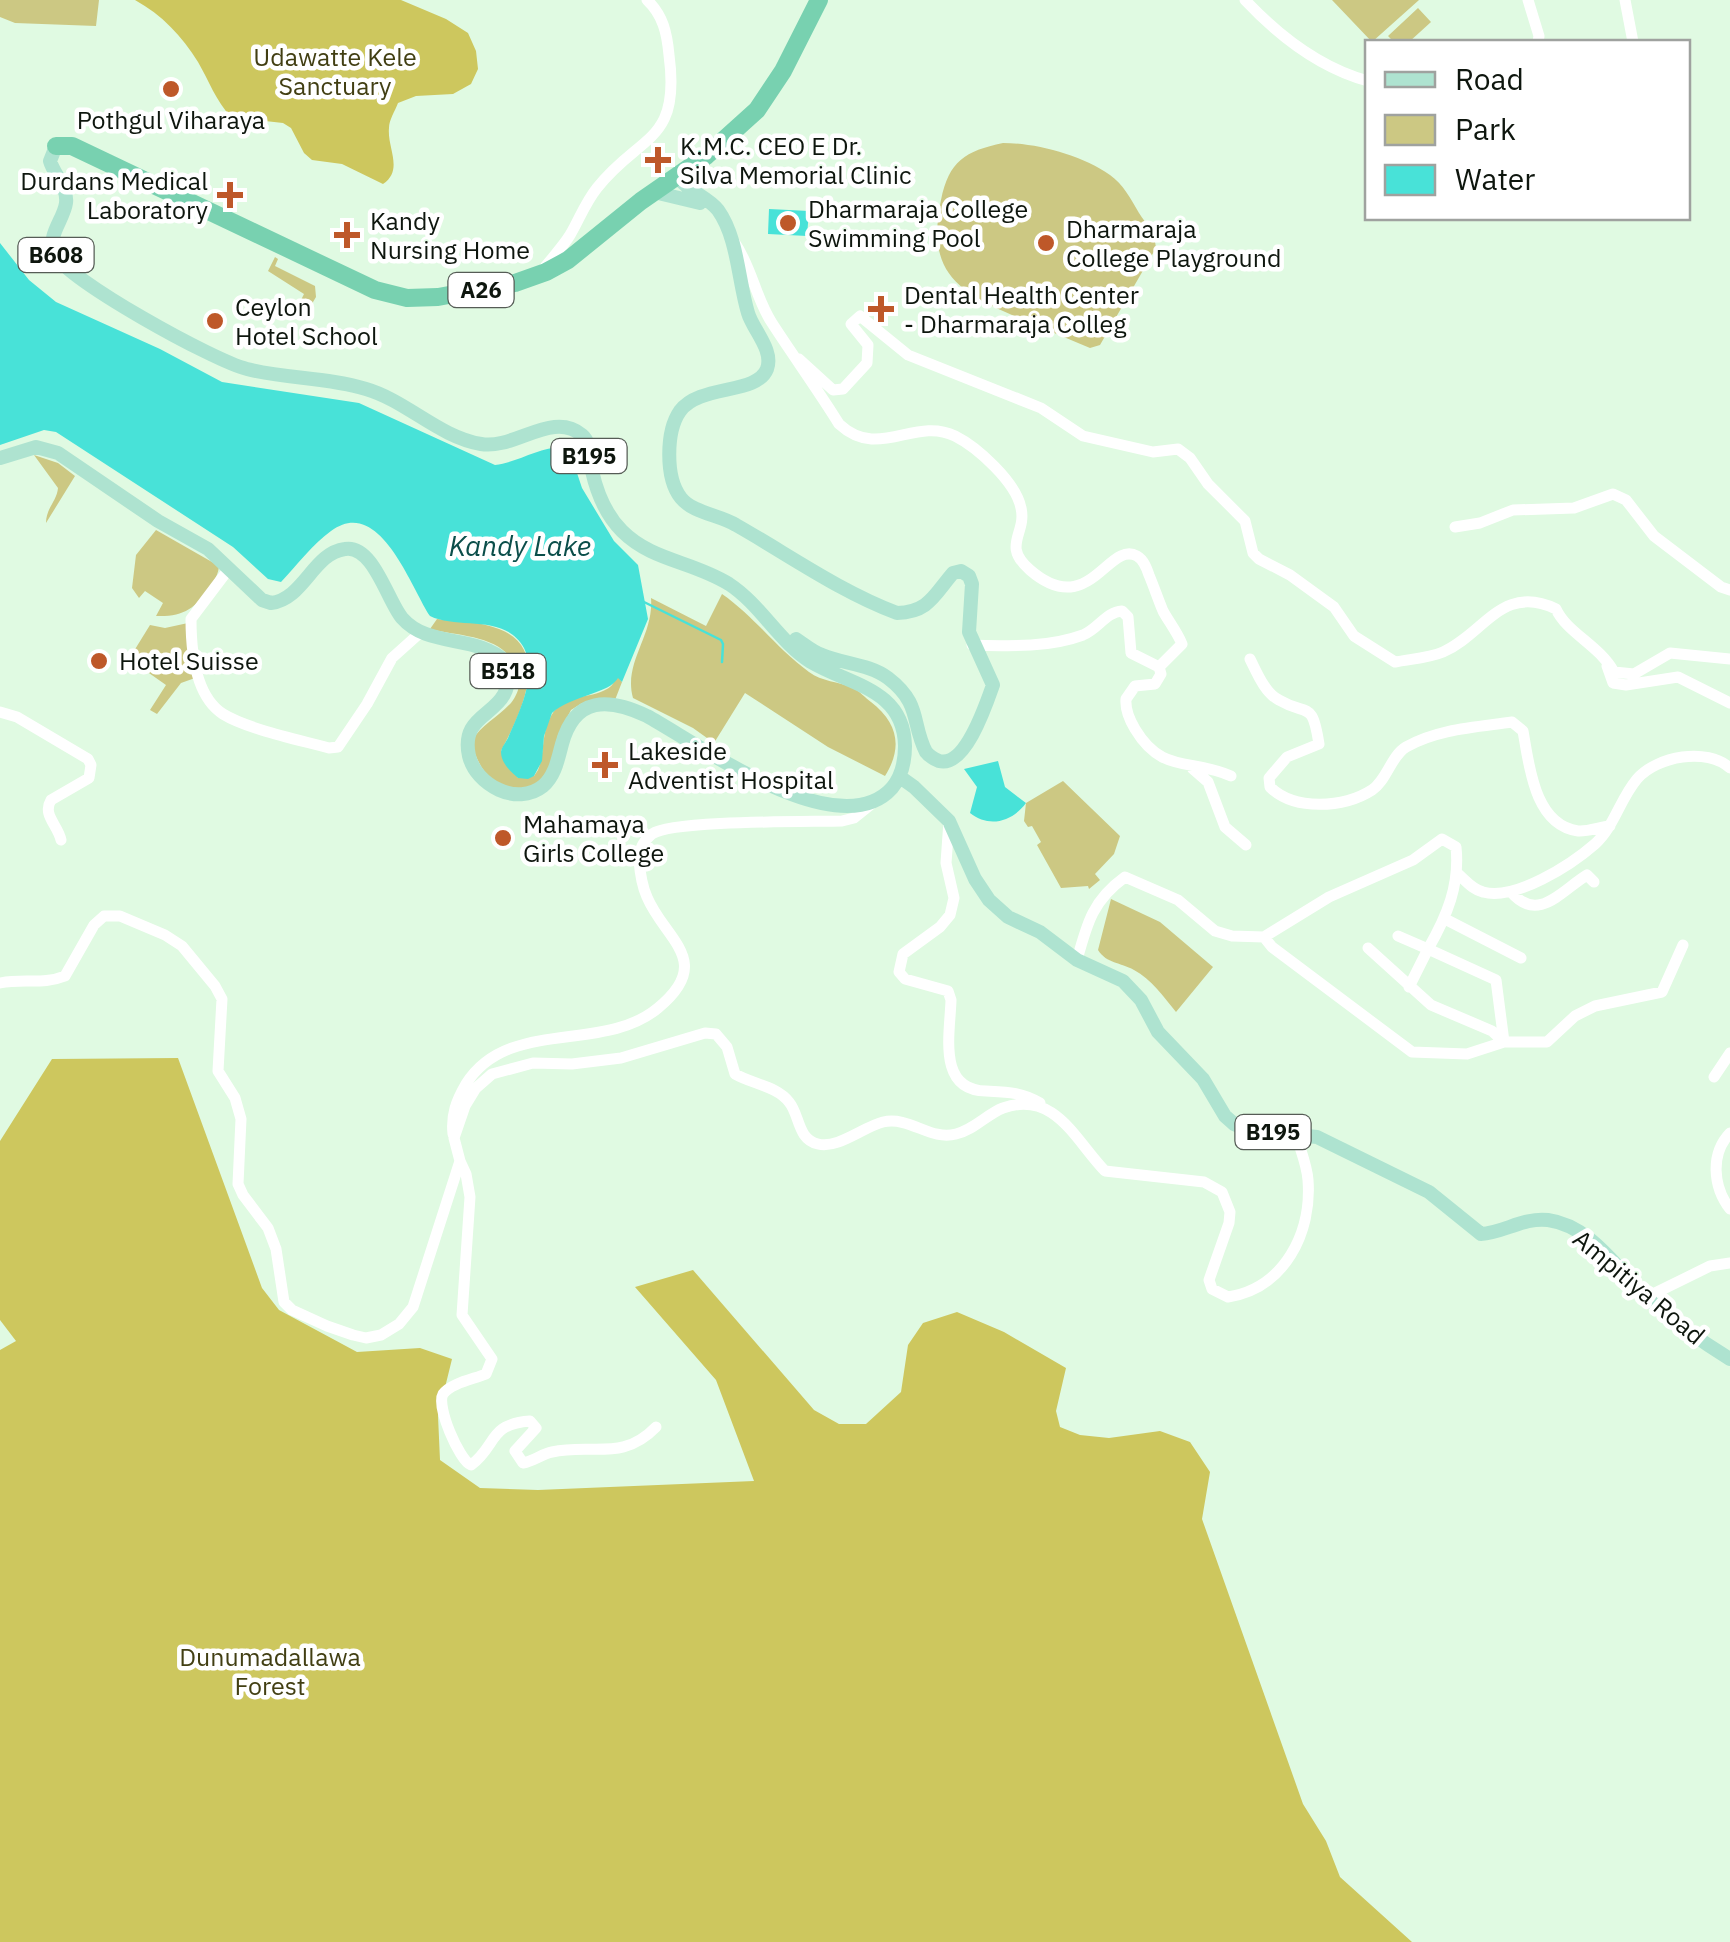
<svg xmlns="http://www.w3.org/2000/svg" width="1730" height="1942" viewBox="0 0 1730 1942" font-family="'IBM Plex Sans',sans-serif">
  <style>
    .green { fill: #ccc883 }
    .forest { fill: #cdc75e }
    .water { fill: #48e2d8 }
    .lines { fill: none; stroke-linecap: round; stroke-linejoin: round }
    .stream { stroke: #48e2d8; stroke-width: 2.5 }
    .minor { stroke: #fff; stroke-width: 11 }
    .major { stroke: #aee3d0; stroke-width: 14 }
    .highway { stroke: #78d1b0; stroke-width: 18 }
    .poi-dot { fill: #be5829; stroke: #fff; stroke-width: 4 }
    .labels { text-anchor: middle; stroke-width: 9; stroke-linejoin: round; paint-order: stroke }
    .shield { fill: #fff; stroke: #565c56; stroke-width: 2.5 }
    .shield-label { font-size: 22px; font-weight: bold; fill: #0e160e }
    .park-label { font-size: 25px; fill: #423f13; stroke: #fff }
    .poi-label { font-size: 25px; fill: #0e160e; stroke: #fff; text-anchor: start }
    .street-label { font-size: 25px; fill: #0e160e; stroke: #fff }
    .water-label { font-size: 28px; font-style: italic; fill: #0b4e4a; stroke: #fff }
  </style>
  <rect width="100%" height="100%" fill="#e0fae2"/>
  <path class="green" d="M0,0H99L96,26L15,23L0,17Z
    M1332,0H1419L1372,42Z
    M1418,8L1431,22L1409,42H1394L1388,36Z
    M1003,143C1036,143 1082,155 1110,175C1123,184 1131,199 1139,213C1147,225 1155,234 1156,248L1100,345L1090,348C1064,337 1038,326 1012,315C953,290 927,268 941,200C949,161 965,151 1003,143Z
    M275,257L278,259L275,266L315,286L316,297L304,317L295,312L304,294L268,271Z
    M34,455L58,463L75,476L46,523C46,508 57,501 58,488Z
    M156,530L219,566C218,575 215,579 210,587C195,609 183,617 156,616L163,603L145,591L139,598L132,588L136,555Z
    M722,594C754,616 777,649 809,672C822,682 838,681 853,688C860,691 865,698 871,702C898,723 903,747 885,776L828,747L745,693L714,743L693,728L633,698C623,662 654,636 651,598L706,626Z
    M437,619C458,622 479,621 499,629C553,649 520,715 501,751L518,778L534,776L538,770C545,753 541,733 551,716C565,692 589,700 607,689C612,687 614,681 618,677L622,682L615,700L582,703L571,710L558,735L549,769L535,787C495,792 482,777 471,742C482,724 497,718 511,703C518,694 521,685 518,673C508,635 462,637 430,629Z
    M188,623L195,678L181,683L157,714L150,710L166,685L129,659L150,625L165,628Z
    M1063,781L1120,836L1114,854L1095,874L1100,880L1089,889L1088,886L1061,888L1037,845L1041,842L1032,826L1028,827L1024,821L1026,803Z
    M1111,899L1160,922L1213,967L1176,1012C1164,997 1151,979 1134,970C1120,962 1107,964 1098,950Z"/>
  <path class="forest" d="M135,0H401L446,19L468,33L476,51L478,69L471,84L453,94L416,96L398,103C395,111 389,120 389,128C387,148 404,170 383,184L342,164L312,160L304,153L291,128L283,123L231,117C216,101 209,81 198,62C182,36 162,15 135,0Z
    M178,1058L262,1288L279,1310L357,1352L420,1348L452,1359L438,1416L440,1460L480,1488L538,1490L754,1481L716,1380L635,1287L693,1270L814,1410L839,1424H866L901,1392L908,1345L923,1323L957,1312L1004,1332L1066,1368L1056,1411L1060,1427L1080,1435L1109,1438L1160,1431L1190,1442L1210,1472L1202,1519L1303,1804L1326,1841L1340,1877L1412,1942H0V1350L16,1341L0,1320V1141L52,1059Z"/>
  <path class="water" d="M769,209L809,211L807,236L768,234Z
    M0,243L29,280L56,302L160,349L222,382L359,403L495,465C519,462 539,447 562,447L571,455L582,488L614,541L638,565L648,619L622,682L618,678C609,694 572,695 552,713L544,736L542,761L534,776L528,779L518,778C511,772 501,763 501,752C501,748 506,742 508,738C519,712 538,675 524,648C505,613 458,630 430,616C410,585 379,495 331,531C313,544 297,565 281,582L268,579L233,547L56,432L44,430L0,445Z
    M998,761L1005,787L1026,803C1012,822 989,828 970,813L977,787L964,769Z"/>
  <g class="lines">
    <path class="stream" d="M644,602L721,640L723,644L722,662"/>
    <path class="minor" d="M1245,0C1278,35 1320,68 1368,81
      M1528,0L1539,36L1538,42
      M1625,0L1633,42
      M735,243C752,268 756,299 772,323C794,357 818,390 839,424C879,461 914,416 955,436C977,447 1016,482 1021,508C1027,534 1001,545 1030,570C1089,621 1108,540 1137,556C1144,560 1147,569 1149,575C1154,587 1158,599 1163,611C1169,622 1177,632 1182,644L1159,667
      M541,272C550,260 562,248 570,235C579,220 585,203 597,188C639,134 681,144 669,55C667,33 663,15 647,0
      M799,359L833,390L843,389L867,363L868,345L851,324L860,316L908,355L1041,408L1083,436L1153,452L1178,449L1190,458L1208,484L1245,521L1253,553L1259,559L1290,575L1334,607L1354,636L1395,662C1410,659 1429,658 1443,652C1484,634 1502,583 1556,609C1567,633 1599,645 1614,672L1634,674L1670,653L1730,659
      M1455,527L1480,523L1513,510L1574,508L1613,494L1626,500L1654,536L1721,587L1730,590
      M228,570L191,619C191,649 195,696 223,714C247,729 300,740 329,748L338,747L367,704L392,658L421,632
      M972,645C1008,646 1048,648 1083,635C1098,629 1106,612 1122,611L1128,617L1131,653L1159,667L1161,674L1155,684L1135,686L1126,699C1125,710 1129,719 1135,729C1162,774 1190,758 1231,776
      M1250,659C1257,673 1265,693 1279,700C1308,717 1312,699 1319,744L1287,757L1269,778L1270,787C1294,811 1344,808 1372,790C1387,780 1391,756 1406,747C1437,729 1477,727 1512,722L1523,731C1529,764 1534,825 1578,831C1587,832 1600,827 1610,826
      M1607,666L1613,683L1626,685L1678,677L1730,703
      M0,712L17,717L88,759L91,765L89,778L51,800C42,815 58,825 61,840
      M1192,768L1208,782L1225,827L1246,845
      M949,821L946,863L954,898L950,915L940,927L903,954L899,972L905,979L948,991L951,1000C950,1034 937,1090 986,1091C1007,1092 1022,1092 1040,1103
      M1458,874C1466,881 1473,890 1483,892C1515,901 1571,865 1595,844C1614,827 1620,799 1637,779C1657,756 1707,747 1730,768
      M1511,892C1538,924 1562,890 1587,875L1594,882
      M1445,919L1521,958
      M1398,936L1428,949L1409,987
      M1264,937L1272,947L1412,1052L1467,1054L1504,1042H1547L1575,1016L1595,1006L1662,992L1683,945
      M1368,948L1431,1005L1492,1031L1504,1042
      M1077,960C1087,923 1093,900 1125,877L1178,900L1215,931L1232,936L1264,937L1329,897L1413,860L1442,839L1456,847C1460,885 1447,916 1428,949L1496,980L1504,1042
      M0,983C23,978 43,985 65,976L94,925L104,916H120L165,935L182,946L215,986L222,999L218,1071L235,1098L241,1119L238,1184L243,1195L268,1228L276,1249L284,1302L292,1310L327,1326L353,1335L366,1338L381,1335L399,1324L413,1307L460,1161L454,1138L465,1106L476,1088L492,1074L533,1063L572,1064L621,1058L705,1033L716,1034L727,1047L735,1074C752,1084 777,1086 789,1102C800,1115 797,1139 818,1144C838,1149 863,1127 883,1122C910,1116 930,1141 956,1134C974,1130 987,1114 1003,1108C1055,1090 1075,1140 1105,1171L1204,1182L1222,1192L1230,1212L1229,1223L1209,1280L1212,1289L1228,1297C1285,1288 1312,1232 1308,1180C1307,1165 1300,1149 1296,1134
      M1714,1077L1730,1053
      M1730,1133C1710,1154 1713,1187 1730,1209
      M453,1134C451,1115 456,1101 466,1084C508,1017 603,1054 658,1008C715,961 665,940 647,897C642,886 640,873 639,860C639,849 643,841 652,834C673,820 809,822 842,821L854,818L874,802
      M460,1161L466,1174L470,1197L462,1315L492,1359L486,1374C474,1379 451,1383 443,1394C436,1406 459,1460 471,1465C497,1446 488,1424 530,1421L536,1428L515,1451L523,1463C534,1461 542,1454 552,1452C593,1443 622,1462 656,1427
      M1647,1297L1710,1266L1730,1263"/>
    <path class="major" d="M677,176C688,192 707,196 718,210C738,238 738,280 748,313C753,330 774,350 767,369C757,395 700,384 680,411C666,431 665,478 681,498C693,513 720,515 736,525C789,555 839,591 897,613C929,612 934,595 953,573L961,571L969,576L972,584L969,632L993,685C986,705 965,768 939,761C934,759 929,756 926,752C911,723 922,704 888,678C869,664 844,664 822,655C813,652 805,645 796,639
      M654,192L700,203
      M0,458L36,447L58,453L158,521L208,549L262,600L271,603C304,599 313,553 345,549C373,544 388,602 402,618C429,649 477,633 507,663C518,719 458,706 469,756C476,785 517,807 543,786C555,776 558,759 562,744C575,696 609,698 647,716C700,745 839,847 892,788C902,776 905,761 905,746C904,689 850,685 811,662C779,642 761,605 729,584C692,561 652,561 622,531C606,515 597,493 592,471C590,460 591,442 582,435C553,410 514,450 481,444C439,437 407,401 366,389C328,377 286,379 247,369C216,362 65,279 54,253C47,235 64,219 66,203C68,187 54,175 50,161L56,146
      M900,777L914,787L949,821L975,879L989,900L1008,917L1040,932L1077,960L1123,981L1141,1000L1158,1032L1203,1079L1225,1116L1234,1124L1248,1130L1317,1137L1429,1192L1481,1234C1503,1233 1524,1217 1548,1220C1594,1226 1622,1277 1655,1305C1678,1325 1704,1343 1730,1359"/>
    <path class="highway" d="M56,146H72L375,290L407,298L438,297L515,283L546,272L568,260L641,201L706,156L757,110L783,71L819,0"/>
  </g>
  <g class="poi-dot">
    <circle cx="171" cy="89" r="10"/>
    <path d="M653 145h10v10h10v10h-10v10h-10v-10h-10v-10h10z"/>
    <path d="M225 180h10v10h10v10h-10v10h-10v-10h-10v-10h10z"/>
    <circle cx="788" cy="223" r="10"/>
    <path d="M342 220h10v10h10v10h-10v10h-10v-10h-10v-10h10z"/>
    <circle cx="1046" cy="243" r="10"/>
    <path d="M876 294h10v10h10v10h-10v10h-10v-10h-10v-10h10z"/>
    <circle cx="215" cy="321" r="10"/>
    <circle cx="99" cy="661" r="10"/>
    <path d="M600 750h10v10h10v10h-10v10h-10v-10h-10v-10h10z"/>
    <circle cx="503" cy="838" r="10"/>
  </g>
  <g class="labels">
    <g class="shield">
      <rect x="18.5" y="238" width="75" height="34" rx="8"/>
      <rect x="448.5" y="273" width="65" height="34" rx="8"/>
      <rect x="551.5" y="439" width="75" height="34" rx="8"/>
      <rect x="470.5" y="654" width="75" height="34" rx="8"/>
      <rect x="1235.5" y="1115" width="75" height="34" rx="8"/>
    </g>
    <g class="shield-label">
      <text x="56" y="263">B608</text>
      <text x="481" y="298">A26</text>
      <text x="589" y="464">B195</text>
      <text x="508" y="679">B518</text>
      <text x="1273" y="1140">B195</text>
    </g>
    <g class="park-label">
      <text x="335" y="66">Udawatte Kele<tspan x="335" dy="29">Sanctuary</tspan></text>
      <text x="270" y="1666">Dunumadallawa<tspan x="270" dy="29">Forest</tspan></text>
    </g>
    <g class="poi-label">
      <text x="171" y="129" text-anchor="middle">Pothgul Viharaya</text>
      <text x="680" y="155">K.M.C. CEO E Dr.<tspan x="680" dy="29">Silva Memorial Clinic</tspan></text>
      <text x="208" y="190" text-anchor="end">Durdans Medical<tspan x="208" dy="29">Laboratory</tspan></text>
      <text x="808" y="218">Dharmaraja College<tspan x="808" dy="29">Swimming Pool</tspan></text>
      <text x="370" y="230">Kandy<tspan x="370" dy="29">Nursing Home</tspan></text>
      <text x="1066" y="238">Dharmaraja<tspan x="1066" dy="29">College Playground</tspan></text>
      <text x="904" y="304">Dental Health Center<tspan x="904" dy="29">- Dharmaraja Colleg</tspan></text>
      <text x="235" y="316">Ceylon<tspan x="235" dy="29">Hotel School</tspan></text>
      <text x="119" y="670">Hotel Suisse</text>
      <text x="628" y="760">Lakeside<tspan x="628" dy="29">Adventist Hospital</tspan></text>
      <text x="523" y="833">Mahamaya<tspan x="523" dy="29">Girls College</tspan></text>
    </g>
    <g class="street-label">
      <text transform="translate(1639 1287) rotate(40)" y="9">Ampitiya Road</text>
    </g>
    <g class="water-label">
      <text x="520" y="556">Kandy Lake</text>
    </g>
  </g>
  <rect x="1365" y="40" width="325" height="180" fill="#ffffff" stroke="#9fa29f" stroke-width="2.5"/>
  <rect x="1385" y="72" width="50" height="15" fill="#aee3d0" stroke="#9fa29f" stroke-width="2.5"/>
  <text x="1455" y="90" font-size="30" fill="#0e160e">Road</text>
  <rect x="1385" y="115" width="50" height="30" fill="#ccc883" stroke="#9fa29f" stroke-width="2.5"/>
  <text x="1455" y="140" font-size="30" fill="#0e160e">Park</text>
  <rect x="1385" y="165" width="50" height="30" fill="#48e2d8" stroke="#9fa29f" stroke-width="2.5"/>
  <text x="1455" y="190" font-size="30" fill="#0e160e">Water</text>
</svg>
